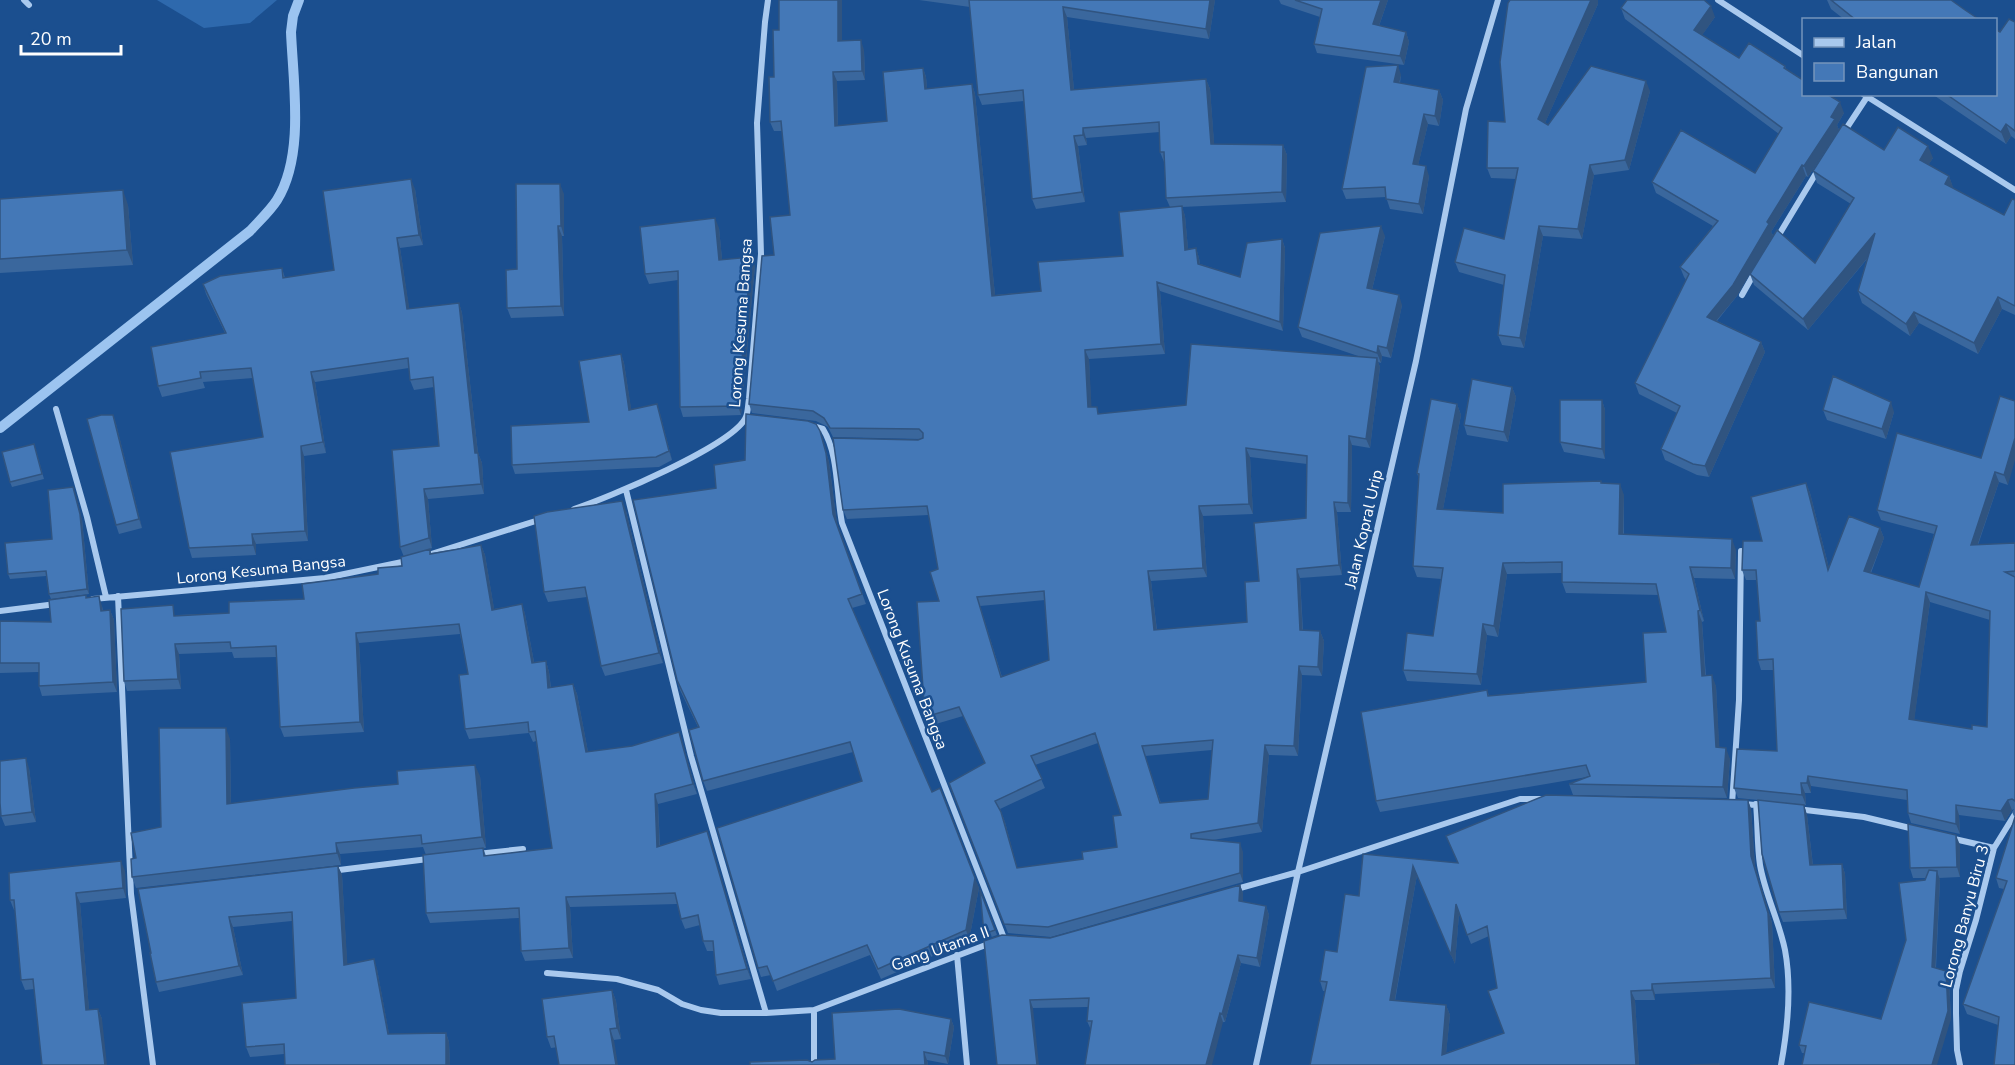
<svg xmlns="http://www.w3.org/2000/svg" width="2015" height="1065" viewBox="0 0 2015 1065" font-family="'Nunito Sans',sans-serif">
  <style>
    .green { fill: #2e69ad }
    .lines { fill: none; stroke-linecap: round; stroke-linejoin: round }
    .stream { stroke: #9cc4f0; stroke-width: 10 }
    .minor { stroke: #a9c9ee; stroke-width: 6 }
    .wall { fill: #3a679d; fill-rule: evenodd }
    .shaded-wall { fill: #305480 }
    .building { fill: #4478b7; stroke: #305480; stroke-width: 1.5; fill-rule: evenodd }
    .labels { text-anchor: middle; stroke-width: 5; stroke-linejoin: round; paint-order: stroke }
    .street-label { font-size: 16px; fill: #fff; stroke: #1b4f8f }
  </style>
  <rect width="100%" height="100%" fill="#1b4f8f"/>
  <path class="green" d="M157,0H277L250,23L204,28Z"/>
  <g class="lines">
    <path class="stream" d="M0,428L250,231C259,221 270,211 277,200C305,155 293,82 291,32L293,16L299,0"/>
    <path class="minor" d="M24,0L29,5
      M1718,0L1804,56
      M1863,94L2015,190
      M1844,132L1867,97
      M1777,238L1818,170
      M1742,295L1755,272
      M56,409L87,517L106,597
      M809,425L823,429C839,455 836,493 842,523L1004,938
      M626,490L691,756L766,1013
      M574,509C606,499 734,445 746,417C748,412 748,404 749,399L761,254L757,123L765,22L768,0
      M428,555L542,519
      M118,596L131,894L153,1065
      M93,599L325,578L407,561
      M0,611L56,604
      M1732,804L1739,700L1741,551
      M1744,804L1766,806
      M1756,804C1758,824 1757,845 1760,865C1765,894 1779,921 1785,950C1792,988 1788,1027 1781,1065
      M1797,809L1864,817L1914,829
      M1950,838L1994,848
      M477,854L523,849
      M331,871L428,859
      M1233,890L1298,872L1520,799H1541
      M957,955L967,1065
      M547,973L617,979L658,990L682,1004L701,1010L721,1013H766L814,1010L991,943
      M814,1010V1065
      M1256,1065L1298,872L1416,361L1466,109L1498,0
      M1960,1065L1957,1050L1956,1013V990L1960,971L1976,920L1994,848L2015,814"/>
  </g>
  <path class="wall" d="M779,0H842V41L864,50L865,80L837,81L838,126L887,121L923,68L926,77L927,89L972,84L975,94L995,295L1041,291L1123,256L1170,207L1166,198L1165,162H1164L1160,152V132L1086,138L1087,145L1078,146L1085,202L1036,209L1032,199L1024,101L982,105L978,95L970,7L919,0H1215L1209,39L1067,17L1074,90L1206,79L1210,89L1214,144L1283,145L1287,155L1286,202L1182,207L1185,216L1188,249L1196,248L1199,258L1200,264L1240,277L1282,239L1285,248L1283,331L1160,291L1165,354L1089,359L1091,407L1100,414L1186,405L1361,357L1302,337L1298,327L1385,236L1372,290L1402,305L1391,358L1382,356L1381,363L1378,362L1380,367L1370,448L1352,445L1351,512H1337L1342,575L1300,578L1303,630L1320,631L1324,641L1322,676L1302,675L1298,756L1269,755L1262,832L1213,840L1243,852V882L1051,937L1008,933L949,783L985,764L963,716L929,726L925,717L939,601L938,569L929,515L847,519L843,510L918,440L921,439L833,437L828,427L816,421L752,413L749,404L774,255L790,215L782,131H774L770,122L779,30ZM1250,457L1307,464L1306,518L1259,581L1247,622L1157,630L1151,581L1207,577L1203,516L1253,514ZM1045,600L1049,660L1002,677L980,606ZM1098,743L1121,815L1117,847L1083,859L1017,868L1005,822L1000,809L1045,788L1035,765ZM1212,750L1208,799L1161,803L1145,756Z
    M1279,0H1388L1379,26L1406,32L1409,42L1404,65L1317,53L1314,44L1320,17L1281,4Z
    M1510,0H1598V4L1545,123L1548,125L1650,91L1629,170L1594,175L1582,239L1543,236L1524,348L1502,345L1498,335L1504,285L1459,272L1455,262L1504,239L1516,179L1491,178L1487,168L1505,122Z
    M1827,0H1951L1965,10L1980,20H1845L1831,9Z
    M1621,8L1715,17L1702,35L1739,58L1785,66L1786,69L1844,113L1837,125L1839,130L1808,177L1806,176L1771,232L1773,235L1737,296L1717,321L1761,342L1765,352L1709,477L1697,475L1665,460L1661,449L1677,413L1639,394L1635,383L1686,280L1684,277L1680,267L1713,226L1656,193L1652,182L1755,173L1779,134L1625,19Z
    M2015,22V139L2011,136L2006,144L1932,94H1995L2000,32Z
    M1401,75L1400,83L1439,90L1443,100L1439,126L1428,124L1418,165L1429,176L1423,214L1390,209L1386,197L1346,199L1342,189Z
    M1884,150L1933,158L1928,165L1949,176L1953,188L2004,215L2015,200V315L2002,309L1978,354L1919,323L1910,336L1862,303L1858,291L1867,259L1808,330L1754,285L1750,274L1815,263L1851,204L1817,183L1813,171Z
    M415,189L423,245L400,248L409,309L459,303L462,313L478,453L482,463L484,494L428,499L432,548L430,549L431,553L481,545L485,555L494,609L522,604L525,614L534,662L546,661L549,672L551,688L573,684L577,694L588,752L632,746L679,732L697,794L658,804L660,846L710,841L751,979L719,985L716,975L714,951H707L703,941L700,925L685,929L681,919L677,904L570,907L573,958L525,961L521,951L519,918L430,923L426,913L483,848L486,856L552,848L536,741L533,742L529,733L469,739L465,729L468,674L460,634L359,643L364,732L284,737L280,727L277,657L234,658L232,652L179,654L181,689L127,691L124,681L177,615L229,613L304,599L402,566L404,557L400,547L439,446L434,387L414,390L410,380L409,368L315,382L326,453L304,456L308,541L256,544V555L192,558L189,548L263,437L253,378L203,382L205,388L162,397L158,386L225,333L206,294L203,284L282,268L285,278L334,270Z
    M564,194V236H562L564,316L511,318L507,308Z
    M0,199L128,205L133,265L0,273Z
    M719,228L722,259L755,266L741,415L683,417L680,407L678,280L649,284L645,274Z
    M621,354L624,363L631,410L657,404L660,414L672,460L659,467L515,474L512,465L589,422Z
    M1512,387L1516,397L1508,442L1467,435L1464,425Z
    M2000,396L2008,485L1999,482L1978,545L2015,543V1065L1998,1025L1967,1014L1963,1004L2004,889L1999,888L1996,878L2015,818L2012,812L2014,809L2012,810L2005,821L1959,815L1960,834L1911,823L1908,813L1907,800L1811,786V793H1805L1806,805L1768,801L1804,805L1807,815L1813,865L1842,864L1845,874L1847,919L1783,922L1779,912L1758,800L1738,798L1734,788L1777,751L1773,670H1761L1758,660L1760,621L1757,580H1746L1742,570L1762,541L1806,483L1810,493L1829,568L1880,528L1884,538L1871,573L1919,587L1934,534L1881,520L1877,510L1981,458ZM1930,602L1990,620L1987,727L1972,729L1914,720Z
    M1602,400L1605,410V459L1564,452L1560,442Z
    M1457,404L1461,415L1443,509L1503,513L1601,481L1602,484L1624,495V534L1736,550L1735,579L1694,578L1704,621L1702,622L1706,676L1716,686L1719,748L1730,759L1727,798L1573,795L1569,784L1587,777L1380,812L1376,801L1487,690L1489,696L1646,682L1666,632L1658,595L1566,593L1562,582V573L1507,574L1498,637L1487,635L1481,685L1407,681L1403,670L1433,636L1441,579L1417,577L1413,566L1419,479L1417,473Z
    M1823,410L1894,412L1886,439L1827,420Z
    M113,415L116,424L142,528L119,534L116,525Z
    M820,431L829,462L837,524L866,604L852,608L932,792L979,888L969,940L881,979L870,955L777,991L771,975L761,977L758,968L862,781L853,752L707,791L703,781L698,727L680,690L677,680L716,488L745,460Z
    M34,444L44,479L12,487L10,482Z
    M626,511L663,663L605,676L601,666L587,597L548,602L544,592Z
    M82,519L89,594L51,599L49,594L46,576L10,579L8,574L52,539Z
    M86,595L87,598L102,606L103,611L110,610L114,620L117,692L42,696L39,686V672L0,673V621L51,622Z
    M230,739L231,804L480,776L486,848L426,855L423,847L340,854L341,865L136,888L132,877L136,858Z
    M29,768L36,822L5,826L1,816Z
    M1748,800L1751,809L1755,866L1772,923L1775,988L1655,994V1000H1635L1639,1065H1310L1325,991H1323L1320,981L1337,952L1359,896L1363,854L1457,863ZM1417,875L1455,964L1459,914L1471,944L1489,936L1504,1033L1446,1053L1450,1015L1446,1005L1395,1001Z
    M1960,845V877L1939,878L1940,880L1936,968L1949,980L1951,1019L1804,1053H1802L1799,1045L1881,1019L1926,878H1913L1910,868Z
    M338,866L342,875L347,964L377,969L389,1034L446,1033L449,1042L450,1065H285L284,1054L250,1057L246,1047L296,998L292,921L233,927L243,975L159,992L156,982L150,953Z
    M125,871L126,898L80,903L89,1010L98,1009L102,1019L34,989L25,990L21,980L15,910H14L10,900Z
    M1240,885L1243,893V902L1266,906L1269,915L1260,967L1241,963L1225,1022L1091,1030L1087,1021L1088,1007L1033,1008L997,1065L1050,938Z
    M980,890L997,935L986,939L984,934Z
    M612,990L616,1001L621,1039L551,1048L547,1037Z
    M951,1019L954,1027L948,1064L927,1060L928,1065H750L812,1062L835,1059Z"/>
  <path class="shaded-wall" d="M838,0H842V50L838,41Z
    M1210,0H1215L1209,39L1206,29Z
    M1381,0H1388L1376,34L1373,24Z
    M1591,0H1598V4L1542,130L1538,119Z
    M1711,6L1715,17L1698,41L1694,30Z
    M1063,7L1067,17L1075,100L1071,90Z
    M1406,32L1409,42L1404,65L1400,56Z
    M861,40L864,50L865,80L862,71Z
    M1398,65L1401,75L1397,92L1394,82Z
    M923,68L926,77L928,98L925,89Z
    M833,72L837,81L838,135L835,126Z
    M1206,79L1210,89L1215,154L1211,144Z
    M1646,81L1650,91L1629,170L1625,160Z
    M972,84L975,94L996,305L992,296Z
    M1439,90L1443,100L1439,126L1435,116Z
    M1840,102L1844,113L1837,125L1839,130L1808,177L1804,166Z
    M1424,114L1428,124L1416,174L1413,164Z
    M2006,124L2011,136L2006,144L2001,132Z
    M1083,128L1086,138L1087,145L1083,135Z
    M1074,136L1078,146L1085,202L1082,192Z
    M1283,145L1287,155L1286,202L1282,192Z
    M1928,146L1933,158L1924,172L1920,160Z
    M1590,165L1594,175L1582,239L1578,229Z
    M1802,165L1806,176L1771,232L1773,235L1737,296L1711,327L1707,317Z
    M1426,166L1429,176L1423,214L1419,204Z
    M1949,176L1953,187L1949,195L1945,184Z
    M411,179L415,189L423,245L419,235Z
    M560,184L564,194V236L561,226Z
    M123,190L128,205L133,265L127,250Z
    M1182,206L1185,216L1189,259L1185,250Z
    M715,218L719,228L723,269L719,260Z
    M558,226L562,236L564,316L561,306Z
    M1381,226L1385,236L1370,298L1367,288Z
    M1539,226L1543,236L1524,348L1520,338Z
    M1875,233L1879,244L1808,330L1803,319Z
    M397,238L400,248L411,319L407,309Z
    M1282,239L1285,248L1283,331L1280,322Z
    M1196,248L1199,258L1201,273L1198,264Z
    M751,257L755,266L741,415L738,406Z
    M1157,282L1160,291L1165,354L1161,344Z
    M1399,295L1402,305L1391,358L1387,348Z
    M1998,297L2002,309L1978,354L1974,343Z
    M459,303L462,313L478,453L482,463L484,494L481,484L475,453Z
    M1914,312L1919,323L1910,336L1906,324Z
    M1761,342L1765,352L1709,477L1705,466Z
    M1378,346L1382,356L1381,363L1377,353Z
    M1085,350L1089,359L1092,416L1088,407Z
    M621,354L624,363L633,420L629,410Z
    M1377,358L1380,367L1370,448L1366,439Z
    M311,372L315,382L326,453L323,442Z
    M1512,387L1516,397L1508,442L1504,432Z
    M1602,400L1605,410V459L1602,449Z
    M1891,402L1894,412L1886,439L1882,429Z
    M657,404L660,414L672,460L669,451Z
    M1457,404L1461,415L1441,520L1437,509Z
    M113,415L116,424L142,528L139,519Z
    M820,431L829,462L837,524L866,604L833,514Z
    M1349,436L1352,445L1351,512L1348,503Z
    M2015,438V460L2008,485L2004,475Z
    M301,446L304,456L308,541L305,531Z
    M1246,448L1250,457L1253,514L1249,504Z
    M1995,472L1999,482L1974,555L1971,545Z
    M1806,483L1810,493L1832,580L1828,570Z
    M1620,484L1624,495L1623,545L1619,534Z
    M424,489L428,499L432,548L429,538Z
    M75,492L82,519L89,594L87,589Z
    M622,501L626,511L663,663L659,653Z
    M1334,502L1337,512L1342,575L1339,565Z
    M1199,506L1203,516L1207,577L1203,568Z
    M1880,528L1884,538L1867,581L1864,571Z
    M252,534L256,544V555L253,545Z
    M1732,539L1736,550L1735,579L1731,568Z
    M481,545L485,555L496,620L492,610Z
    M1503,563L1507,574L1498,637L1494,626Z
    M1690,567L1694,578L1704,621L1700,610Z
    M1297,569L1300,578L1303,639L1300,630Z
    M1148,571L1151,581L1158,640L1154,630Z
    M1926,592L1930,602L1913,730L1909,719Z
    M99,596L102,606L104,620L101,611Z
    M522,604L525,614L536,673L532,663Z
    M110,610L114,620L117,692L113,682Z
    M1698,611L1702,622L1706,687L1702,676Z
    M1483,624L1487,635L1481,685L1477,674Z
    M1320,631L1324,641L1322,676L1318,667Z
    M356,633L359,643L364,732L360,722Z
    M175,644L179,654L181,689L178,679Z
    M546,661L549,672L552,699L548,688Z
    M1299,666L1302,675L1298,756L1294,746Z
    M1712,675L1716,686L1720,758L1716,747Z
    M573,684L577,694L590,762L586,752Z
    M226,728L230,739L231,815L227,804Z
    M679,732L682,742L697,794L693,784Z
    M1265,745L1269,755L1262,832L1258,823Z
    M1726,748L1730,759L1727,798L1723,787Z
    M26,758L29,768L36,822L32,812Z
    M475,765L480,776L486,848L482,837Z
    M1808,776L1811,786V793L1807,783Z
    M1801,783L1805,793L1806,805L1802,795Z
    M655,794L658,804L660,858L657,847Z
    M1748,800L1751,809L1755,866L1772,923L1775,988L1771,978L1751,856Z
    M2008,800L2012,810L2005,821L2001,811Z
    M1804,805L1807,815L1814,875L1810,865Z
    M1956,805L1959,815L1960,834L1956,824Z
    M1001,812L1005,822L1020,878L1017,868Z
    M707,831L710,841L751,979L747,969Z
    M1956,835L1960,845V877L1957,867Z
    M336,843L340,854L341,865L337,853Z
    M1240,843L1243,852V882L1240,873Z
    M121,861L125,871L126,898L123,888Z
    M1842,864L1845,874L1847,919L1844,909Z
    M338,866L342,875L348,974L344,965Z
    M1413,866L1417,875L1393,1010L1390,1000Z
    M1937,871L1940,880L1935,975L1932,967Z
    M975,878L979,888L969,940L966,930Z
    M1240,885L1243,893V910L1239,901Z
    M76,893L80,903L90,1020L86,1010Z
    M566,897L570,907L573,958L569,948Z
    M1456,904L1459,914L1455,964L1451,955Z
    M1266,906L1269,915L1260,967L1257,958Z
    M229,917L233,927L243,975L239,966Z
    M1238,955L1241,963L1225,1022L1222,1014Z
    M374,959L377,969L391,1044L388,1034Z
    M1946,971L1949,980L1951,1019L1937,1065H1932Z
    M1652,984L1655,994V1000L1652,990Z
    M612,990L616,1001L621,1039L617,1028Z
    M1631,991L1635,1000L1639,1065H1636Z
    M1030,1000L1033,1008L1039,1065H1037Z
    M1446,1005L1450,1015L1445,1065L1442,1055Z
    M98,1009L102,1019L107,1065H105Z
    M1220,1013L1223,1022L1212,1065H1206Z
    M951,1019L954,1027L948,1064L945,1056Z
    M610,1029L614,1040L618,1065H616Z
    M446,1033L449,1042L450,1065H446Z
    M924,1052L927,1060L928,1065H925Z"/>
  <path class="building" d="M779,0H838V41L861,40L862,71L833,72L835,126L887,121L883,72L923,68L925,89L972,84L992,296L1041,291L1038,262L1123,256L1119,212L1182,206L1185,250L1196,248L1198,264L1240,277L1247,243L1282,239L1280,322L1157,282L1161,344L1085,350L1088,407H1097L1098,414L1186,405L1191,344L1377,358L1366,439L1349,436L1348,503L1334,502L1339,565L1297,569L1300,630L1320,631L1318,667L1299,666L1294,746L1265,745L1258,823L1191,834V838L1240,843V873L1048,927L1004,924L949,783L985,763L959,707L925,717L917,602L939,601L930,572L938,569L927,506L843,510L833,438L918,440L923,438V433L919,429L830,428L824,418L813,411L749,404L762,256L774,255L770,217L790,215L781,121L770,122L769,77H774L773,30H779ZM1246,448L1307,456L1306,518L1254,523L1259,581L1245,582L1247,622L1154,630L1148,571L1203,568L1199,506L1249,504ZM1044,591L1049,660L1001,677L977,597ZM1095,733L1121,815L1113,816L1117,847L1082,852L1083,859L1017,868L1001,812L995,801L1042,779L1031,756ZM1213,740L1208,799L1160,803L1142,746Z
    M969,0H1210L1206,29L1063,7L1071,90L1206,79L1211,144L1283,145L1282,192L1166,198L1164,152H1160L1159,122L1083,128V135L1074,136L1082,192L1032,199L1023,90L978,95Z
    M1295,0H1381L1373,24L1406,32L1400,56L1314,44L1322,9Z
    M1510,0H1591L1538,119L1548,125L1591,66L1646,81L1625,160L1590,165L1578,229L1539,226L1520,338L1498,335L1505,275L1455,262L1464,228L1504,239L1518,168H1487L1488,121L1505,122L1500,62L1508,3Z
    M1627,0H1704L1711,6L1694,30L1739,58L1749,43L1785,66L1784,68L1803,80V94H1827L1840,102L1831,117L1835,119L1804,166L1802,165L1767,222L1769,224L1733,285L1707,317L1761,342L1705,466L1693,464L1661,449L1680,406L1635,383L1689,274L1680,267L1718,221L1652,182L1681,130L1755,173L1782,128L1621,8Z
    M1831,0H1951L1965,10L1980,20H1856Z
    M2009,19L2015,22V131L2006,124L2001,132L1946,94H1995V29L2000,32Z
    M1398,65L1394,82L1439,90L1435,116L1424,114L1413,164L1426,166L1419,204L1386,199L1385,187L1342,189L1366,67Z
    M1843,124L1884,150L1898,127L1928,146L1920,160L1949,176L1945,184L2004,215L2012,199L2015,200V306L1998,297L1974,343L1914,312L1906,324L1858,291L1875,233L1803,319L1750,274L1777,230L1815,263L1854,198L1813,171Z
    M411,179L419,235L397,238L407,309L459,303L475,453H478L481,484L424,489L429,538L400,547L392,450L439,446L433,377L410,380L408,358L311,372L323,442L301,446L305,531L252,534L253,545L189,548L170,452L263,437L251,368L200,372L201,378L158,386L151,347L226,333L203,284L220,276L282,268L283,278L334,270L323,191Z
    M516,184H560L561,226H558L561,306L507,308L506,270L517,269Z
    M123,190L127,250L0,259V199Z
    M715,218L719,260L751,257L738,406L680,407L678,271L645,274L640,227Z
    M1381,226L1367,288L1399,295L1387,348L1378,346L1377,353L1298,327L1320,233Z
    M621,354L629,410L657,404L669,451L656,457L512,465L511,426L589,422L579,361Z
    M1833,376L1891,402L1882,429L1823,410Z
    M1472,379L1512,387L1504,432L1464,425Z
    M2000,396L2015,401V438L2004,475L1995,472L1971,545L2015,543V571L2005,572L2015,577V801L2012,799L2008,800L2001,811L1956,805V824L1908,813L1907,790L1808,776L1807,783H1801L1802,795L1734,788L1737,749L1777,751L1773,659L1758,660L1756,621H1760L1756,570H1742L1743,541H1762L1751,497L1806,483L1828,570L1849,516L1880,528L1864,571L1919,587L1937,526L1877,510L1897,433L1981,458ZM1926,592L1990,611L1987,727L1972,725V729L1909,719Z
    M1431,399L1457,404L1437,509L1503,513V484L1601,481V483L1620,484L1619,534L1732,539L1731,568L1690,567L1700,610L1698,611L1702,676L1712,675L1716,747L1726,748L1723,787L1569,784L1590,776L1586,765L1376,801L1361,712L1487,690L1488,696L1646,682L1643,633L1666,632L1656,584L1562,582V562L1503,563L1494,626L1483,624L1477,674L1403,670L1407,633L1433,636L1443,568L1413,566L1419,474L1417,473Z
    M1560,400H1602V449L1560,442Z
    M746,414L808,421L816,424L820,431L826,453L833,514L862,594L848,599L932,792L940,788L975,878L966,930L878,969L867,945L773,981L767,966L758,968L717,828L862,781L850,742L703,781L689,730L699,727L677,680L633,500L716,488L714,465L745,460Z
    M101,415H113L139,519L116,525L87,419Z
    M34,444L42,474L10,482L2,452Z
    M73,487L80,514L87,589L49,594L46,571L8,574L5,543L52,539L48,490Z
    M622,501L659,653L601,666L585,587L544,592L534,516L547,512Z
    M481,545L492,610L522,604L532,663L546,661L548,688L573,684L586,752L632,746L679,732L693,784L655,794L657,847L707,831L747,969L716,975L713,941H703L698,915L681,919L675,893L566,897L569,948L521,951L519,908L426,913L423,855L483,848L484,856L552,848L535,731L529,732L528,722L465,729L459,675L468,674L459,624L356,633L360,722L280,727L276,646L231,648L230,642L175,644L178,679L124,681L121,609L173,605L174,616L229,613V602L304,599L302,584L378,574V568L402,566L401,557L430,549V554Z
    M86,595V598L99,596L101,611L110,610L113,682L39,686V663H0V621L51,622L49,600Z
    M159,728H226L227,804L354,788L398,784L397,771L475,765L482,837L422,844L421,835L336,843L337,853L132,877L131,859L136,858L131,833L161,827Z
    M26,758L32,812L1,816L0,803V761Z
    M1546,795L1748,800L1751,856L1768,913L1771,978L1652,984V990L1631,991L1636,1065H1310L1327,982L1320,981L1325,950L1337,952L1345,894L1359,896L1363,854L1458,863L1446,836ZM1413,866L1451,955L1456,904L1467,935L1487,926L1497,988L1488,991L1504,1033L1442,1055L1446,1005L1390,1000Z
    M1758,800L1804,805L1810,865L1842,864L1844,909L1779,912L1762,854Z
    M2015,817V1065H1994L1999,1017L1963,1004L2007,881L1996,878Z
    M1908,824L1956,835L1957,867L1910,868Z
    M121,861L123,888L76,893L86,1010L98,1009L105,1065H42L33,979L21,980L14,900H10L9,873Z
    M338,866L344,965L374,959L388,1034L446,1033V1065H285L284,1044L246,1047L242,1003L296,998L292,912L229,917L239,966L156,982L150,953H151L138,889Z
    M1929,870L1937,871L1932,967L1946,971L1948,1011L1932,1065H1802L1806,1046L1799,1045L1809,1002L1881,1019L1906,940L1899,883L1925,880Z
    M1240,885L1239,901L1266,906L1257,958L1238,955L1222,1014L1220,1013L1206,1065H1085L1092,1021H1087L1089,998L1030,1000L1037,1065H997L984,941L1002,935L1050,938Z
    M980,890L995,930L984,934Z
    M612,990L617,1028L610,1029L616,1065H559L554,1036L547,1037L542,999Z
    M899,1009L951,1019L945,1056L924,1052L925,1065H750V1062L807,1060L812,1062L815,1060L835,1059L832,1013Z
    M1719,1064V1065H1690Z"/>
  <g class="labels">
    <g class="street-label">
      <text transform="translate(740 323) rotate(-86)" y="6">Lorong Kesuma Bangsa</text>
      <text transform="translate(1363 529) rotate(-77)" y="6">Jalan Kopral Urip</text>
      <text transform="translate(261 569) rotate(-6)" y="6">Lorong Kesuma Bangsa</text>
      <text transform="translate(913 669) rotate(69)" y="6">Lorong Kusuma Bangsa</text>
      <text transform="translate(1964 916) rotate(-75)" y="6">Lorong Banyu Biru 3</text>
      <text transform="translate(940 948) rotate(-20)" y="6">Gang Utama II</text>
    </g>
  </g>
  <rect x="1802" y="18" width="195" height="78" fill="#1b4f8f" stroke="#7695bc" stroke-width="1.5"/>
  <rect x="1814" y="38" width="30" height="9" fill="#a9c9ee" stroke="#7695bc" stroke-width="1.5"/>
  <text x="1856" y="48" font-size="18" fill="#ffffff">Jalan</text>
  <rect x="1814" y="63" width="30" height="18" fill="#4478b7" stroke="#7695bc" stroke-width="1.5"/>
  <text x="1856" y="78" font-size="18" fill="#ffffff">Bangunan</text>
  <path d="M21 45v9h100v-9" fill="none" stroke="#ffffff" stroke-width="3"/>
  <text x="30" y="45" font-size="18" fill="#ffffff" stroke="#1b4f8f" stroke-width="4.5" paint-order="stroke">20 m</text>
</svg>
